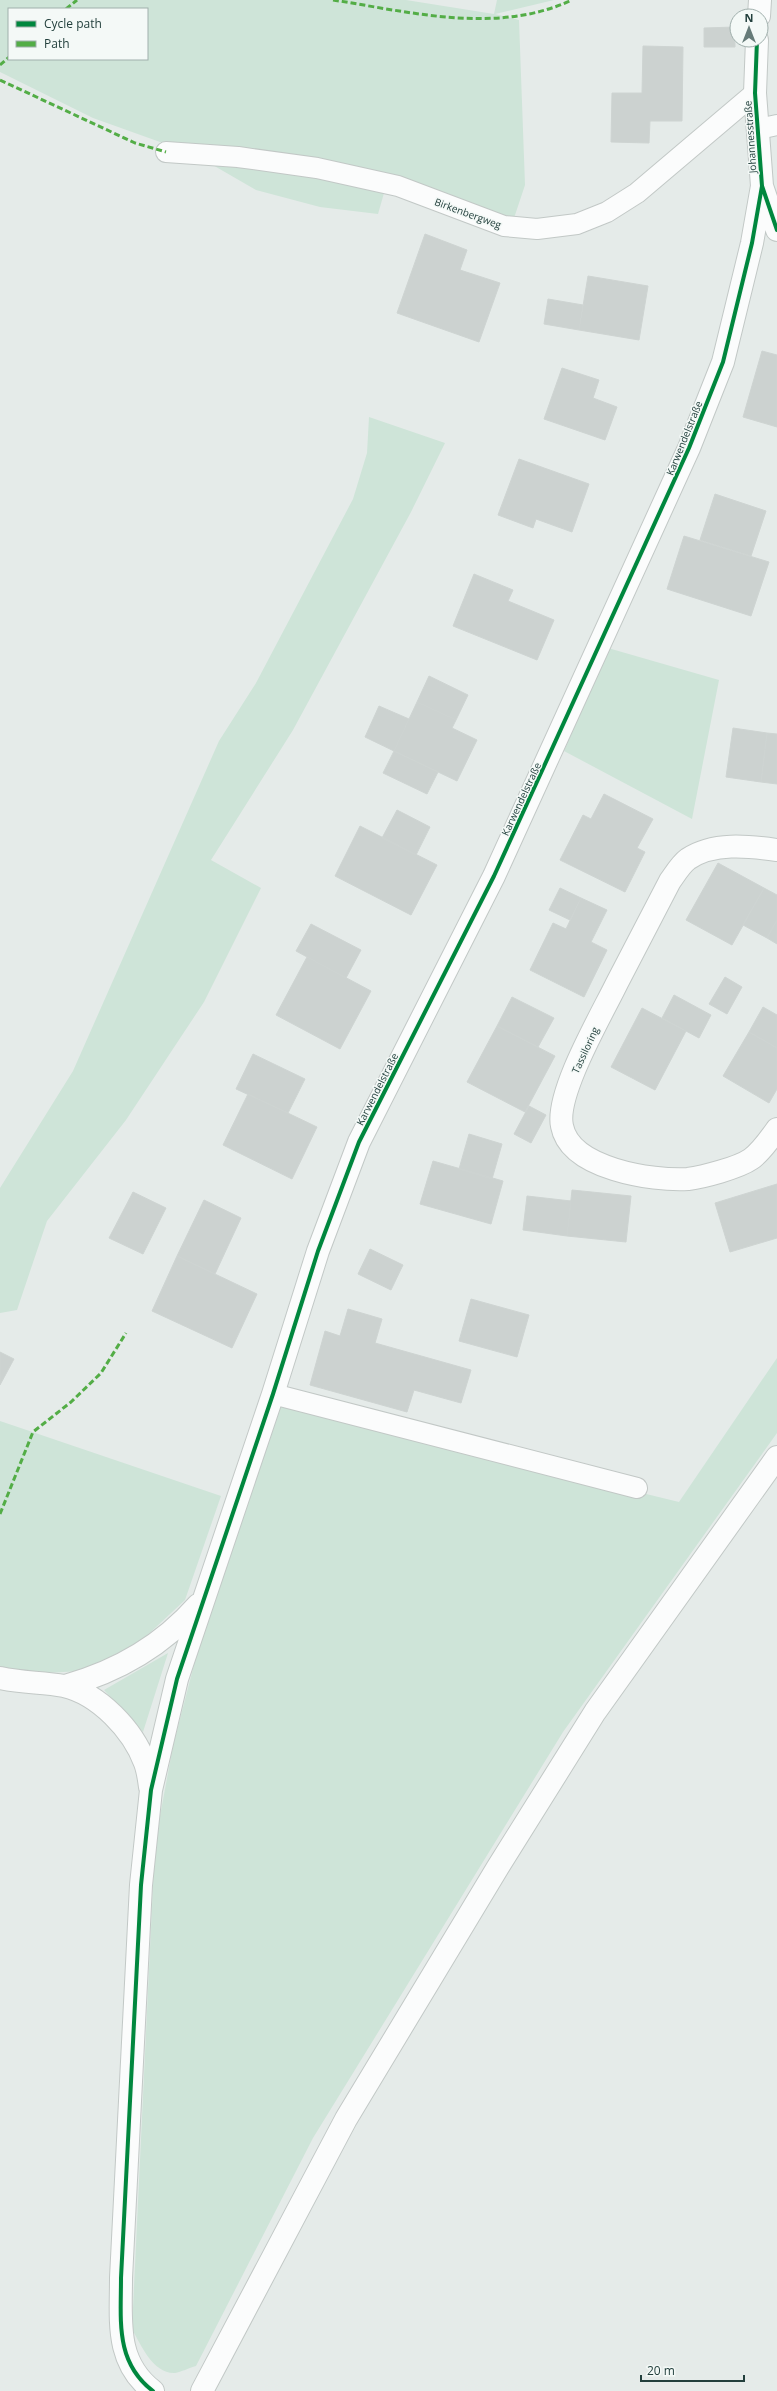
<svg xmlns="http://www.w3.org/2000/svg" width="777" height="2391" viewBox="0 0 777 2391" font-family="'Open Sans',sans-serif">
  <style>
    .green { fill: #cee4d8; fill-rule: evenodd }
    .building { fill: #ccd2d0; stroke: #ced4d2 }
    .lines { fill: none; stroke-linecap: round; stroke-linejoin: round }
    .service-casing { stroke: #c2c8c6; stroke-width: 22 }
    .minor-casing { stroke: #c2c8c6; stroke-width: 24 }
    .tertiary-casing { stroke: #c2c8c6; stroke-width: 24 }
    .service { stroke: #fbfcfc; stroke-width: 20 }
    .minor { stroke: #fbfcfc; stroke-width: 22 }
    .tertiary { stroke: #fbfcfc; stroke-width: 22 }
    .quiet { stroke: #53ad46; stroke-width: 3; stroke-dasharray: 6 3; stroke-linecap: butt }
    .cycleway-casing { stroke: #f4f9f7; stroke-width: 6 }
    .cycleway { stroke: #00873e; stroke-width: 4 }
    .labels { text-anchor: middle; stroke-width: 3; stroke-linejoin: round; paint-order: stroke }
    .street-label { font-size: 10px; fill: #223f3c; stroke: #f4f9f7 }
  </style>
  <rect width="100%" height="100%" fill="#e5ebe9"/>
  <path class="green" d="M0,0H406L494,14L497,0H554L495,14L519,20L525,185L513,221L174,147L93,118L0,72ZM9,9H147V59H9Z
    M211,164L334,178L384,193L378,214L320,207L256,190Z
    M369,417L445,443L411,512L293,730L211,860L261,888L204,1002L126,1120L47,1221L17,1310L0,1313V1188L73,1071L219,741L256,683L353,499L367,453Z
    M608,648L719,680L692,819L564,751Z
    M777,1358V1433L563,1732L313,2138L196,2366C189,2368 181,2372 175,2373C153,2374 141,2345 132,2329L155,1843L173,1746L203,1630L281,1405L679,1502Z
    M0,1421L221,1496L185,1600L140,1642L81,1671L28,1674L0,1669Z
    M168,1653L143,1732L104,1690Z"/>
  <path class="building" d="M735,27V47H704V28Z
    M643,46L683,47L682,121H650L649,143L611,142L612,93H642Z
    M425,234L467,250L460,270L500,283L479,342L397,313Z
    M588,276L648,286L639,340L579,330Z
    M548,299L583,305L579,330L544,324Z
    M762,351L777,355V427L743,417Z
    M562,368L599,380L593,398L617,407L605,440L544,419Z
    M519,459L589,484L572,532L536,519L533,528L498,515Z
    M715,494L766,511L751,556L700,540Z
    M684,536L769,562L751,616L667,589Z
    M474,574L513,590L508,601L554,620L537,660L453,626Z
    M429,676L468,695L456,720L417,702Z
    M417,702L456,720L452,728L477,740L457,781L394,751Z
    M379,706L409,719L394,751L365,737Z
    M733,728L767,733L761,782L726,777Z
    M767,733L777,734V784L761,782Z
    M394,751L438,772L427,794L383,773Z
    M604,794L653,819L637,848L645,852L625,892L560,860L583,815L591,819Z
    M397,810L430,827L416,855L382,838Z
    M360,826L437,865L411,915L335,876Z
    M718,863L764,888L732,945L686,920Z
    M560,888L581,898L570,920L549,910Z
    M764,888L777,895V920L767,938L743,925Z
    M581,898L607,910L591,942L607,950L584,997L530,970L553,923L566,929Z
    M777,920V944L767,938Z
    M311,924L361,950L346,978L296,951Z
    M307,957L371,991L340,1049L276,1015Z
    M725,977L742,987L727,1014L709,1004Z
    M674,995L711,1015L699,1038L662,1018Z
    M512,997L554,1018L538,1047L497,1026Z
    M763,1007L777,1015V1048L749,1032Z
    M642,1008L686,1031L655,1090L611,1067Z
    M497,1026L555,1056L525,1112L467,1082Z
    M749,1032L777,1048V1089L769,1103L723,1076Z
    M253,1054L305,1079L288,1113L236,1089Z
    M248,1094L317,1127L292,1179L223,1145Z
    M529,1106L546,1115L531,1143L514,1134Z
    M469,1134L502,1144L492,1179L459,1169Z
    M433,1161L503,1181L491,1224L420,1204Z
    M777,1184V1238L730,1252L715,1203Z
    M572,1190L631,1196L626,1242L567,1236Z
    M133,1192L166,1208L143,1254L109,1238Z
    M527,1196L571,1201L567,1236L523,1230Z
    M204,1200L241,1218L215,1274L177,1256Z
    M370,1249L403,1265L391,1290L358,1274Z
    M177,1256L257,1294L232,1348L152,1311Z
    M471,1299L529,1315L517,1357L459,1341Z
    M348,1309L382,1319L375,1343L471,1370L461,1403L414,1390L407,1412L310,1385L325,1331L340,1336Z
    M0,1352L14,1359L0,1385Z"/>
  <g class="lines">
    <g class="service-casing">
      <path id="service" d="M758,129L777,125
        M166,152L238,157L317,168L398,186L504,226L537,229L577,224L607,212L637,193L755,93
        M273,1394L637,1488"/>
    </g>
    <g class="minor-casing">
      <path id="minor" d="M759,16L760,0
        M757,40L755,93L762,186L777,230
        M777,850C748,846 713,842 688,859C681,864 675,874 670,881C652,915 635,949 617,983C602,1014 555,1094 562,1126C570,1169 652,1181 688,1179C703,1177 738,1168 751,1159C761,1152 770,1139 777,1129
        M0,1678C21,1683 43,1682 64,1686C99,1694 133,1730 145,1763C148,1771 149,1779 150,1787
        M65,1686C116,1672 162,1646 198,1605
        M153,2391C115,2362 121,2321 121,2278L141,1885L151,1790L177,1679L273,1394L318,1251L359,1142L494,876L689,448L723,362L752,243L762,186"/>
    </g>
    <g class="tertiary-casing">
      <path id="tertiary" d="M202,2391L346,2119L498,1867L595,1712L777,1457"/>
    </g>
    <use href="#service" class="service"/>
    <use href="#minor" class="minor"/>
    <use href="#tertiary" class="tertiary"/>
    <path class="quiet" d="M333,0C411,12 497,35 572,0
      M66,9L77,0
      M0,65L9,57
      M0,80L135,143L166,152
      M0,1514L33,1432L71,1402L101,1373L126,1333"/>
    <g class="cycleway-casing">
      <path id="cycleway" d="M757,40L755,93L762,186L777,230
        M153,2391C115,2362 121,2321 121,2278L141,1885L151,1790L177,1679L273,1394L318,1251L359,1142L494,876L689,448L723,362L752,243L762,186"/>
    </g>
    <use href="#cycleway" class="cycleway"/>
  </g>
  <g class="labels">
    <g class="street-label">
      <text transform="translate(750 137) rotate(-94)" y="4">Johannesstraße</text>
      <text transform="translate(468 213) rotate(20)" y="4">Birkenbergweg</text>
      <text transform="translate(684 438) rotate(-68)" y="4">Karwendelstraße</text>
      <text transform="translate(521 799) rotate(-65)" y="4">Karwendelstraße</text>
      <text transform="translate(585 1050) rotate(-65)" y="4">Tassiloring</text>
      <text transform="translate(377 1089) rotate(-63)" y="4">Karwendelstraße</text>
    </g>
  </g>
  <rect x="8" y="8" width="140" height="52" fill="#f4f9f7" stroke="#a0afac"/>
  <rect x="16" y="21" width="20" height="6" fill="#00873e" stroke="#a0afac"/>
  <text x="44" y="28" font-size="12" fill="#223f3c">Cycle path</text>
  <rect x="16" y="41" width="20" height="6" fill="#53ad46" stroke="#a0afac"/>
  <text x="44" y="48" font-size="12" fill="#223f3c">Path</text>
  <g transform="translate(749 28)"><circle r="19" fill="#f4f9f7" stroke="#a0afac"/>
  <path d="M0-3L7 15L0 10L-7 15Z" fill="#667b79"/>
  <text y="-6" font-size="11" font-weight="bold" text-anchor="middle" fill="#223f3c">N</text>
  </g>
  <path d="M641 2375v6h103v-6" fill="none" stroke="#223f3c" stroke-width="2"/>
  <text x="647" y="2375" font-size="12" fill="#223f3c" stroke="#f4f9f7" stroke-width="3" paint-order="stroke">20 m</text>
</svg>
